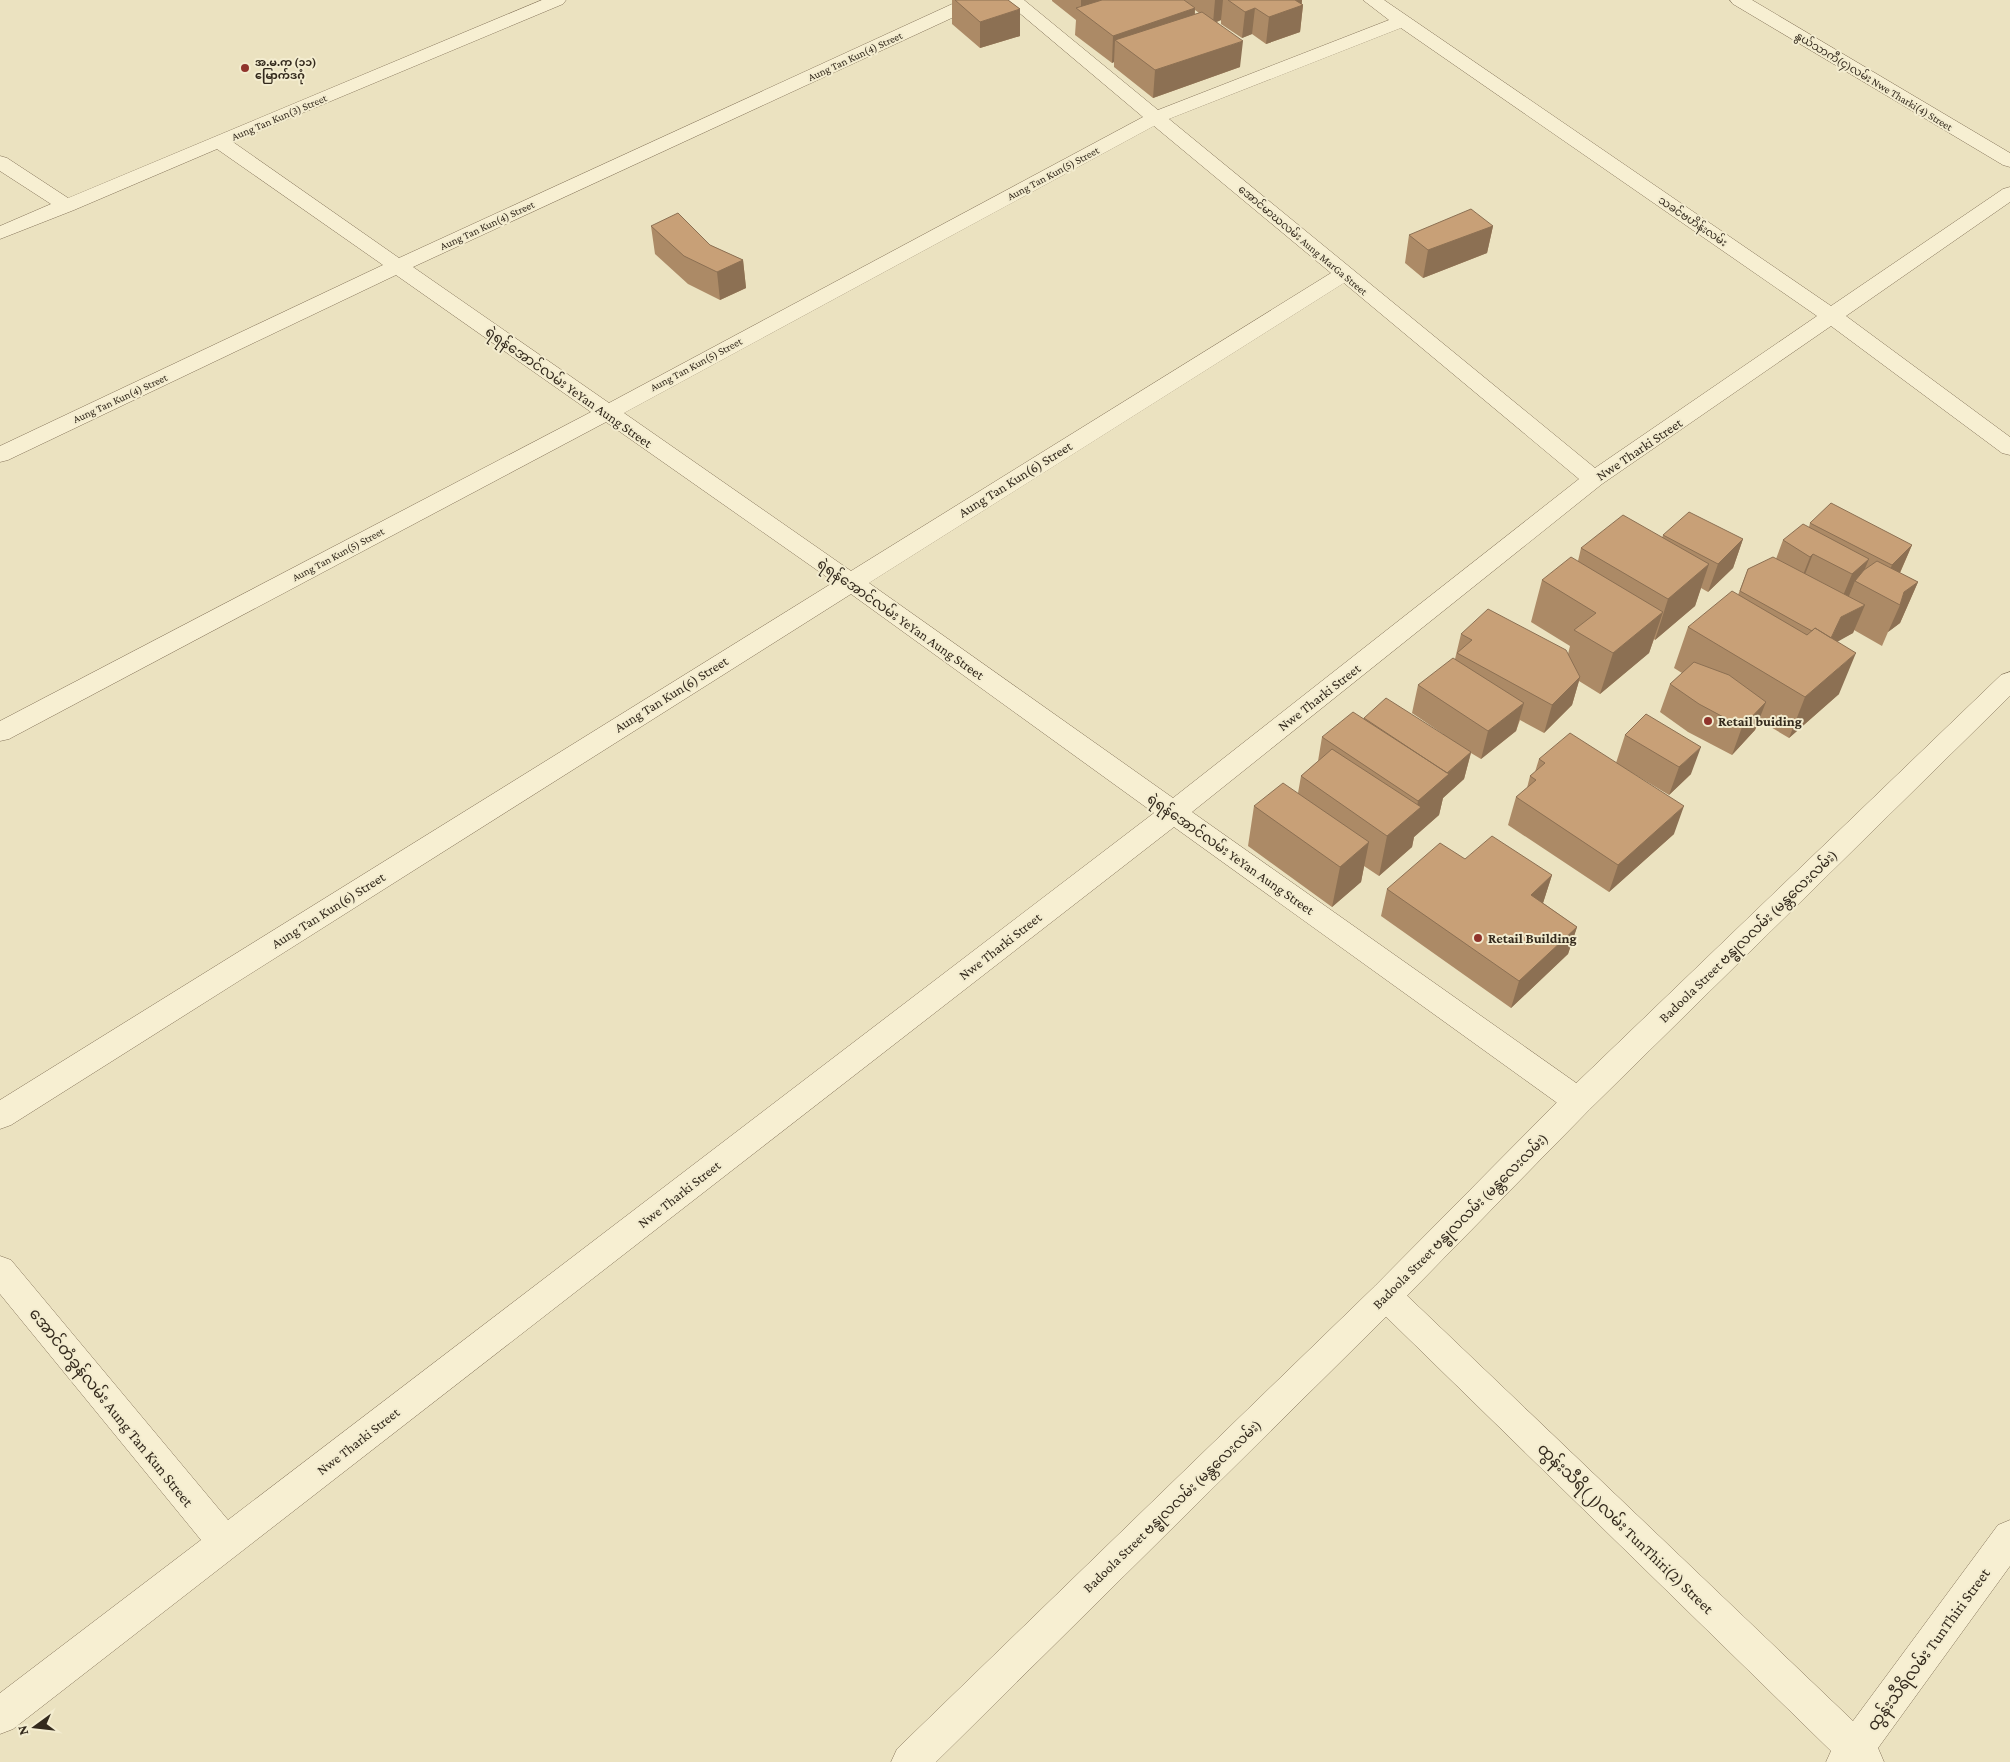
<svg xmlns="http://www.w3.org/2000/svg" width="2010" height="1762" viewBox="0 0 2010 1762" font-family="'Crimson Pro','Noto Sans Myanmar',serif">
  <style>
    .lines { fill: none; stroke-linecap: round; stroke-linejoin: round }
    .minor-casing { stroke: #847359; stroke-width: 1 }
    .tertiary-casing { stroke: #847359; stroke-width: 1 }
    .minor { fill: #f7efd2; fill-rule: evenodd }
    .tertiary { fill: #f7efd2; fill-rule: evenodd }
    .wall { fill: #ac8a66; fill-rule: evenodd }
    .shaded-wall { fill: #8c7053 }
    .building { fill: #c8a077; stroke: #8c7053 }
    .poi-dot { fill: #90342c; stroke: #f3eccf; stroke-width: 2 }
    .labels { text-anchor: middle; stroke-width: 4; stroke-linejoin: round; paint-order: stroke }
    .far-street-label { font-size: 11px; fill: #342a1d; stroke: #f3eccf }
    .far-poi-label { font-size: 11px; font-weight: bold; fill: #342a1d; stroke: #f3eccf; text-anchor: start }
    .street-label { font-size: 14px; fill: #342a1d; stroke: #f3eccf }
    .poi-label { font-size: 14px; font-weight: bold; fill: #342a1d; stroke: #f3eccf; text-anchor: start }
    .near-street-label { font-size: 16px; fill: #342a1d; stroke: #f3eccf }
  </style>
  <rect width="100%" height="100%" fill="#ebe2c0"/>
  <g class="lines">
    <g class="minor-casing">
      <path id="minor" d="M542,0H566L563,4L233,142L399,258L961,0H985L982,4L413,267L609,403L1143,117L1004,0H1024L1158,110L1389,20L1363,0H1384L1831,306L2003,189L2010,187V202L1846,316L2010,437V455L2002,453L1831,326L1602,484L1192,812L1589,1092L1593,1101L1589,1110L1578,1113L1567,1110L1174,827L13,1729L0,1734V1693L201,1540L0,1294V1256L11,1260L228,1520L1154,813L851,594L11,1125L0,1129V1100L834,582L606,422L9,739L0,741V721L591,412L396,275L8,460L0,462V446L383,265L217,149L74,210L0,239V226L51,204L0,171V156L7,158L68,198ZM1401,28L1817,316L1595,468L1169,119ZM1154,126L1331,273L851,571L624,413ZM1344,283L1579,479L1173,798L869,583Z
        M1730,0H1752L2010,153V167L2003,165L1733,4Z
        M1386,1282L1397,1286L1853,1721L1998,1525L2010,1520V1566L1878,1748L1884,1762H1826L1831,1751L1375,1306L1370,1296L1375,1286Z"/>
    </g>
    <g class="tertiary-casing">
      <path id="tertiary" d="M2010,672V696L1589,1110L1397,1306L936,1762H891L897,1749L1375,1286L1567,1092L2001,675Z"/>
    </g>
    <use href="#minor" class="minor"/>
    <use href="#tertiary" class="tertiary"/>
  </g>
  <path class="wall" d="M952,0H1008L1020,9V36L980,48L952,24Z
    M1052,0H1302V4L1303,5L1300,32L1266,44L1252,34L1242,38L1221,24V20L1217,22L1240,67L1153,98L1114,67V62L1112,63L1075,35L1076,20L1052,1ZM1195,10L1199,13L1195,14Z
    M651,226L710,245L743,260L746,288L720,300L688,284L655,254Z
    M1493,226L1487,253L1423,278L1405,263L1409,235Z
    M1810,523L1912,545L1900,573L1918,582L1900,623L1888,632L1882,646L1854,630L1853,633L1837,641L1839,694L1789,738L1759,720L1755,730L1732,755L1688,732L1660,712L1670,684L1682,673L1674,668L1688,627L1738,595L1748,569L1776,559L1783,540L1809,527Z
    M1663,535L1743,539L1733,568L1708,592L1701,588L1695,606L1655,640L1654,639L1649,653L1600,694L1579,681L1572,705L1544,733L1520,720L1516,731L1481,759L1471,753L1464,779L1443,798L1439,815L1414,837L1412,847L1379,876L1364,866L1361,882L1332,907L1248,846L1254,806L1298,793L1301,776L1318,761L1322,737L1364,718L1443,734L1412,713L1418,685L1455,659L1461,634L1568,654L1570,646L1531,622L1542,580L1578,561L1581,548L1662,538Z
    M1646,714L1691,774L1669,795L1619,765L1674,834L1609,892L1508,825L1516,797L1527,788L1530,776L1535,772L1539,759L1616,763L1625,735Z
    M1465,859L1552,875L1543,903L1577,927L1568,954L1511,1008L1381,916L1387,889Z"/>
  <path class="shaded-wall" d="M1081,0H1151L1081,12Z
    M1215,0H1223L1221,20L1213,23Z
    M1290,0H1302L1301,6L1303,5L1300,32L1266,44L1269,17Z
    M1195,8L1193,35L1115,40L1114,62L1112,63L1113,36Z
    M1255,8L1252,34L1242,38L1245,12Z
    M1020,9V36L980,48V22Z
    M1243,41L1240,67L1153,98L1155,70Z
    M1493,226L1487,253L1423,278L1428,250Z
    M743,260L746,288L720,300L717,272Z
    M1743,539L1733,568L1708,592L1718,564Z
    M1912,545L1894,586L1879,593L1892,565Z
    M1813,554L1797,595L1794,598L1810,557Z
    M1869,559L1859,583L1855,581L1845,606L1835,615L1852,574Z
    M1709,564L1695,606L1655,640L1668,599Z
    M1918,582L1900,623L1888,632L1900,605L1904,592Z
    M1865,605L1853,633L1830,646V641L1841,617Z
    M1663,612L1649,653L1600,694L1613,653Z
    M1856,653L1839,694L1789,738L1805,697Z
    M1580,677L1572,705L1544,733L1552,705Z
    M1766,702L1755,730L1732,755L1742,727Z
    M1524,703L1516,731L1481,759L1488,731Z
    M1701,747L1691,774L1669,795L1679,767Z
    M1471,752L1464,779L1443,798L1439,815L1414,837L1412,847L1379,876L1387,836L1416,811L1418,801L1441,779Z
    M1684,806L1674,834L1609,892L1618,865Z
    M1369,842L1361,882L1332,907L1340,867Z
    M1552,875L1543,903L1522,922L1531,895Z
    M1577,927L1568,954L1511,1008L1519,981Z"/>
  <path class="building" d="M955,0H1008L1020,9L980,22Z
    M1102,0H1184L1195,8L1113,36L1076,8Z
    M1228,0H1295L1303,5L1269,17L1255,8L1245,12Z
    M1202,12L1243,41L1155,70L1115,40Z
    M1471,209L1493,226L1428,250L1409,235Z
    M678,213L710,245L743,260L717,272L684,256L651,226Z
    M1831,503L1912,545L1892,565L1810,523Z
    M1689,512L1743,539L1718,564L1663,535Z
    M1623,515L1709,564L1668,599L1581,548Z
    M1803,524L1869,559L1852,574L1813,554L1810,557L1783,540Z
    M1571,557L1663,612L1613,653L1574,630L1596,613L1542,580Z
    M1773,557L1865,605L1841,617L1831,638L1815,628L1812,631L1740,591L1748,569Z
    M1877,561L1918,582L1904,592L1900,605L1855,581L1864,570Z
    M1732,591L1807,635L1815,628L1856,653L1805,697L1688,627Z
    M1488,609L1566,650L1580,677L1552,705L1457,653L1472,640L1461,634Z
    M1453,658L1524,703L1488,731L1418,685Z
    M1694,662L1729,675L1766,702L1742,727L1699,704L1670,684Z
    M1386,698L1471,752L1447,773L1364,718Z
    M1353,712L1449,774L1418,801L1322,737Z
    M1646,714L1701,747L1679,767L1625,735Z
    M1570,733L1684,806L1618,865L1516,797L1536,780L1530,776L1545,763L1539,759Z
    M1332,749L1421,807L1387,836L1301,776Z
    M1283,783L1369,842L1340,867L1254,806Z
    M1492,836L1552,875L1531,895L1577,927L1519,981L1387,889L1440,843L1465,859Z"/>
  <g class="poi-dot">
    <circle cx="245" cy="68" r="5"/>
    <circle cx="1708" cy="721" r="5"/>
    <circle cx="1478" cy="938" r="5"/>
  </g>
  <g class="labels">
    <g class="far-street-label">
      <text transform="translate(855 56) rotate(-25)" y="4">Aung Tan Kun(4) Street</text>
      <text transform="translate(1874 81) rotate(31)" y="4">နွယ်သာကီ(၄)လမ်း Nwe Tharki(4) Street</text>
      <text transform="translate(279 117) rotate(-23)" y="4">Aung Tan Kun(3) Street</text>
      <text transform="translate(1053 173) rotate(-28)" y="4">Aung Tan Kun(5) Street</text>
      <text transform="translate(1693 221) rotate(34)" y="4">သခင်ဗဟိန်းလမ်း</text>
      <text transform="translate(487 225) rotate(-25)" y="4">Aung Tan Kun(4) Street</text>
      <text transform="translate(1303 240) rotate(40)" y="4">အောင်မာဃလမ်း Aung MarGa Street</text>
      <text transform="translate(696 364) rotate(-28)" y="4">Aung Tan Kun(5) Street</text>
      <text transform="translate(120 398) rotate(-25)" y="4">Aung Tan Kun(4) Street</text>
      <text transform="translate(338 554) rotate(-28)" y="4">Aung Tan Kun(5) Street</text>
    </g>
    <g class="far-poi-label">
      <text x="255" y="66">အ.မ.က (၁၁)<tspan x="255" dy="13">မြောက်ဒဂုံ</tspan></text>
    </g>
    <g class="street-label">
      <text transform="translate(569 387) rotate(35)" y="5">ရဲရန်အောင်လမ်း YeYan Aung Street</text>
      <text transform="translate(1639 449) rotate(-34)" y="5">Nwe Tharki Street</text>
      <text transform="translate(1015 479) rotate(-32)" y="5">Aung Tan Kun(6) Street</text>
      <text transform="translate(901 619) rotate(35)" y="5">ရဲရန်အောင်လမ်း YeYan Aung Street</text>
      <text transform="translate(671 694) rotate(-32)" y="5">Aung Tan Kun(6) Street</text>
      <text transform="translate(1319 697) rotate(-38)" y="5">Nwe Tharki Street</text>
      <text transform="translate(1231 854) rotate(35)" y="5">ရဲရန်အောင်လမ်း YeYan Aung Street</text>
      <text transform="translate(328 910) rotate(-32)" y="5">Aung Tan Kun(6) Street</text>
      <text transform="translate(1748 936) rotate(-44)" y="5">Badoola Street ဗန္ဓုလလမ်း (မန္တလေးလမ်း)</text>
      <text transform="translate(1000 946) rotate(-38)" y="5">Nwe Tharki Street</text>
      <text transform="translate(679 1194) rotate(-38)" y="5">Nwe Tharki Street</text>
      <text transform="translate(1460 1221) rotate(-45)" y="5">Badoola Street ဗန္ဓုလလမ်း (မန္တလေးလမ်း)</text>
      <text transform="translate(358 1441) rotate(-38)" y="5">Nwe Tharki Street</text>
      <text transform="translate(1172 1506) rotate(-44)" y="5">Badoola Street ဗန္ဓုလလမ်း (မန္တလေးလမ်း)</text>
    </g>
    <g class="poi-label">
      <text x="1718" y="726">Retail buiding</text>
      <text x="1488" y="943">Retail Building</text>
    </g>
    <g class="near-street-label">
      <text transform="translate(112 1407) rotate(51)" y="6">အောင်တံခွန်လမ်း Aung Tan Kun Street</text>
      <text transform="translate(1626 1528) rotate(44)" y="6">ထွန်းသီရိ(၂)လမ်း TunThiri(2) Street</text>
      <text transform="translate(1928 1649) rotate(-54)" y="6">ထွန်းသီရိလမ်း TunThiri Street</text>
    </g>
  </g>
  <g transform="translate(35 1727) rotate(255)" stroke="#f3eccf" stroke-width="4" paint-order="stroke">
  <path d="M0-4L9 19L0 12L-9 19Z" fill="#342a1d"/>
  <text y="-8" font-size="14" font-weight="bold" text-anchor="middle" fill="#342a1d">N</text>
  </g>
</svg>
